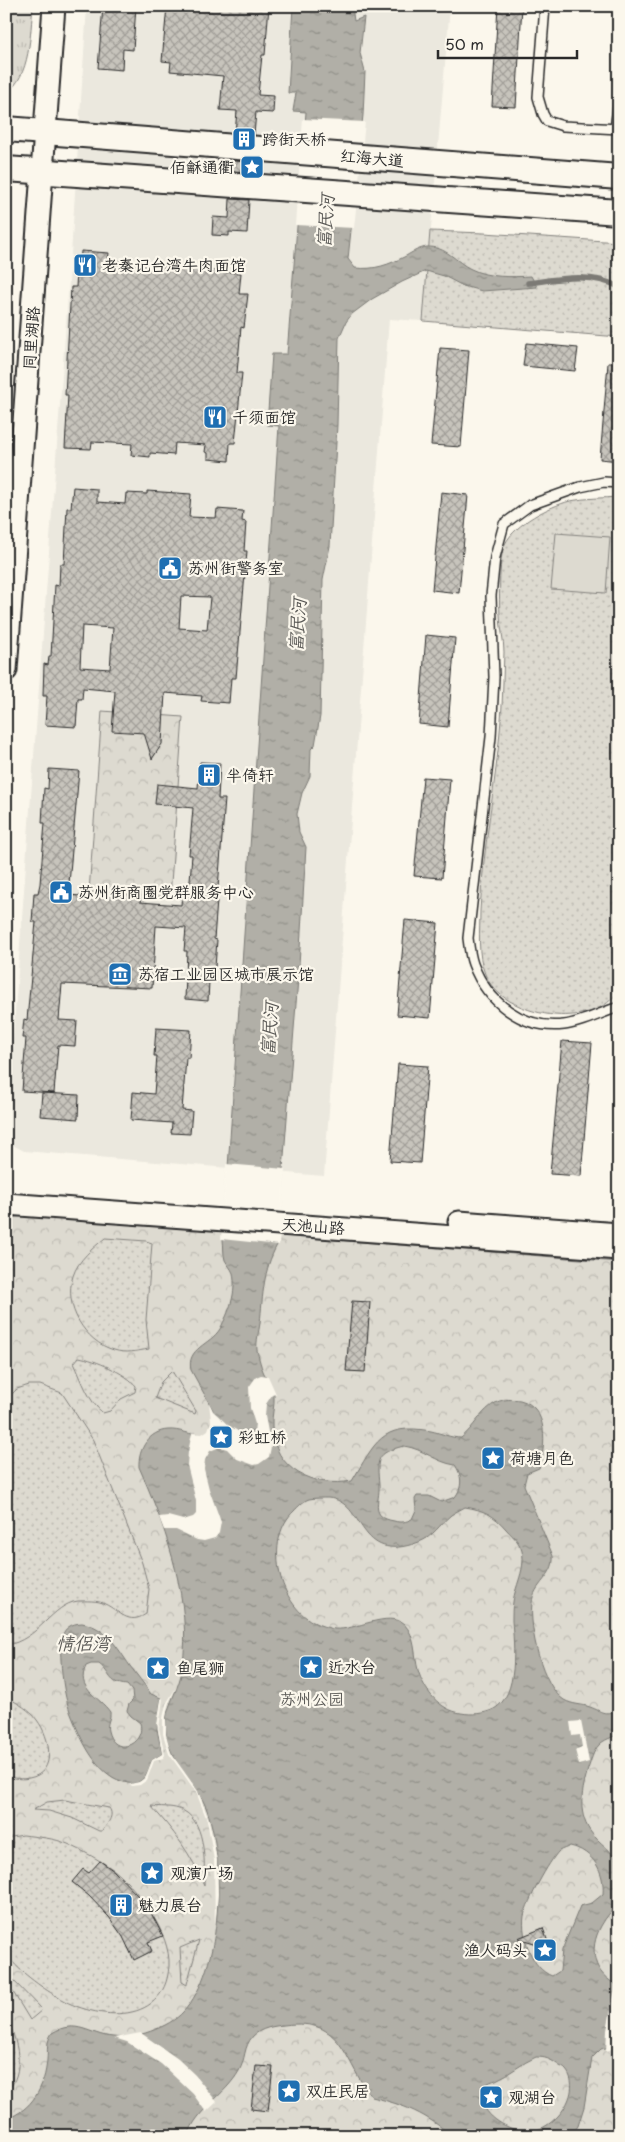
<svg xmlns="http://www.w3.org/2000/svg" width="625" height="2142" viewBox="0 0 625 2142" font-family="'Playpen Sans','LXGW WenKai TC',sans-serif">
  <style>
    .built { fill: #ebe8de }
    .grass { fill: url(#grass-tufts); stroke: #84827e }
    .park { fill: url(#park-crowns); stroke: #84827e }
    .garden { fill: url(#garden-dots); stroke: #84827e }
    .pitch { fill: #dddad0; stroke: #84827e }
    .water { fill: url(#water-ripples); stroke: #7b7a75; fill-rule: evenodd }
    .pier { fill: #fbf7ec }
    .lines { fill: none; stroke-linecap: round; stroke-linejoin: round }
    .stream { stroke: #7b7a75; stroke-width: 5.5 }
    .building { fill: url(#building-cross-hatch); stroke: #2b2b2b; fill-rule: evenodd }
    .service-casing { stroke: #2b2b2b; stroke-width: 12 }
    .tertiary-casing { stroke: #2b2b2b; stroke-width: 25 }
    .secondary-casing { stroke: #2b2b2b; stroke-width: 28 }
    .service { stroke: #fbf7ec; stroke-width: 9 }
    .tertiary { stroke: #fbf7ec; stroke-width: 21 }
    .secondary { stroke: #fbf7ec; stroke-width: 24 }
    .labels { text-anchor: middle; stroke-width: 4.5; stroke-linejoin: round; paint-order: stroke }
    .poi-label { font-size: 16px; fill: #2b2b2b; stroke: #fbf7ec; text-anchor: start }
    .street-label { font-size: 16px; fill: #2b2b2b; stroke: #fbf7ec }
    .park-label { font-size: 16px; fill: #585754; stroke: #fbf7ec }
    .water-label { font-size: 18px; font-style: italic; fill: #5a5956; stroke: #fbf7ec }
  </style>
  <defs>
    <pattern id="grass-tufts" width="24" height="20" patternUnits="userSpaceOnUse" patternTransform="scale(1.25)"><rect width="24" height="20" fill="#dddad0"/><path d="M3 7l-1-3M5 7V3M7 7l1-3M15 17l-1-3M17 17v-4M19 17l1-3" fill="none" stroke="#bebbb3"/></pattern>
    <pattern id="park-crowns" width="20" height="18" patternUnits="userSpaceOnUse" patternTransform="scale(1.25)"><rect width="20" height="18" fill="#dddad0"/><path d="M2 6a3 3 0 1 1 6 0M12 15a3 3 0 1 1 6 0" fill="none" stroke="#bebbb3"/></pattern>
    <pattern id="garden-dots" width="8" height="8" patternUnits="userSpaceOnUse" patternTransform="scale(1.25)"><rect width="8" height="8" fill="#dddad0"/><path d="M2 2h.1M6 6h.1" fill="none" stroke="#bebbb3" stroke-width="1.8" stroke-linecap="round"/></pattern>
    <pattern id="water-ripples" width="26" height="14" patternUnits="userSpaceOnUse" patternTransform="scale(1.25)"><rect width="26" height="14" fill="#b1afa7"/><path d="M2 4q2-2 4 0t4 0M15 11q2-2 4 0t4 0" fill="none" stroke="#908f88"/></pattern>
    <pattern id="building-cross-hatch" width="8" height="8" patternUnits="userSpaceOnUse" patternTransform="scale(1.25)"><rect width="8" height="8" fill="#c7c4bc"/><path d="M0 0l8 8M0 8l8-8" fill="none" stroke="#a29f99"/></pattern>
  </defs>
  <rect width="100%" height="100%" fill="#fbf7ec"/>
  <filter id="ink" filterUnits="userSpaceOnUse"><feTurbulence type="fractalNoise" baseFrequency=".02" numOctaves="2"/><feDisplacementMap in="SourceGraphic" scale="10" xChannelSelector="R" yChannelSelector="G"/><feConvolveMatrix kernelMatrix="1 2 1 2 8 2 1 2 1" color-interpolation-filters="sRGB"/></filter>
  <g filter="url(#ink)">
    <path class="built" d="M87,6H450L423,321L389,319L324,1176L24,1151L13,1145L6,1134L71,255Z"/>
    <path class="grass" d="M6,6H33C30,33 31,77 6,93Z"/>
    <path class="park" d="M102,711L183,717L170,897L89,892Z
      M24,1216L619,1262V2136H6V1218Z"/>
    <path class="garden" d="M430,231L484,233L619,242V337L423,321Z
      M619,497V989C596,1033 502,1018 485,974C477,954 480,932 480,911C483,847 496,784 501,720C503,697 503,675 504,652C504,639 500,627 500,615C499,601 499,553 505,544C516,523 548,507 570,501C585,498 603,498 619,497Z
      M105,1238L146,1241L152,1243L146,1320L149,1349C137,1351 126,1354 114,1350C85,1342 63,1306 73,1276C78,1260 93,1248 105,1238Z
      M79,1357C95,1360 126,1373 136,1386L135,1392L121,1399L110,1411L103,1413C88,1401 82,1380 74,1363Z
      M172,1371L196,1411L195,1414L155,1398L161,1382Z
      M29,1385H40L62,1393L93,1440L142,1563L149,1589L146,1614C128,1626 120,1611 105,1604C98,1600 85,1601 78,1601C52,1604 38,1641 6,1645V1400L17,1389Z
      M6,1697C18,1703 30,1710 37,1720C50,1737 58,1773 29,1778C21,1780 14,1778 6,1776Z
      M65,1800L109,1808C115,1816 107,1824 102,1831H99L72,1818L49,1811L33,1810L47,1802Z
      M151,1806C160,1807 170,1806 179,1809C206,1817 205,1862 204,1885C192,1855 173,1830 151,1806Z
      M23,1835C38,1837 54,1838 68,1844C83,1851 100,1860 114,1870C138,1889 171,1934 169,1966C165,2029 90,2020 53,1994C41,1987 9,1964 6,1951C4,1941 6,1928 6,1917C6,1891 6,1864 6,1838Z
      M199,1940L187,1984V1985L182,1982L180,1948Z
      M11,1978L42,2010L30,2020L7,1982L8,1979Z
      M6,2016C17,2040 27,2072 6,2092Z"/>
    <path class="pitch" d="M556,533L610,537L606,593L551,589Z"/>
    <path class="water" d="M293,6H352L354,21L364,17L360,53L365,72L363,115L348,259L355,268C375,270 388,265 406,256C412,252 420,248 427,247C446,246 456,262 471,269C489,278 511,277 531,276L537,287L482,291L463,286L444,276L426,271L402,282L372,299L352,314L346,322L339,338L337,425L330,546L323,580L320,716L315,745L311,749L310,776L302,793L297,814L299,832L306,847L299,966L277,1245C263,1271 263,1294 260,1323C259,1331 256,1341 257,1350C258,1355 262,1371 265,1375C268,1382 274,1389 274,1396C275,1406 271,1416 272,1427C274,1470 313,1488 352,1481C375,1443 381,1422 431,1431C441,1433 451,1438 461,1438C474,1428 481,1410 497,1402C504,1399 513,1399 520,1400C549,1407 546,1446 539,1468L527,1473L524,1485L553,1556C555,1576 533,1584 532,1603C529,1628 542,1686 564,1700C573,1705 581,1704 590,1707C604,1712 601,1715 619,1711V1734C613,1737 603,1740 599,1745C593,1751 591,1761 588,1769C582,1790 577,1811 590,1831C598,1843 615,1851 619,1866C621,1874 621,1893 618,1900C614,1910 606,1916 601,1926C588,1950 593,1974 619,1986V2045L601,2049L592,2058L584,2107L578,2126L571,2136H452C426,2114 405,2105 372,2097C342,2060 345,2017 284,2025C274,2026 261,2028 253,2036C243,2047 246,2059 239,2071C225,2096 196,2109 188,2136H6V2119C32,2110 45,2087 47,2060C48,2050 46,2042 52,2033C77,2018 89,2035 113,2037C133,2040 170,2027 183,2012C223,1970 227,1857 205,1805C194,1780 169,1761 166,1733C163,1714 173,1700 179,1682C182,1674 183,1662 184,1653C189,1592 163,1521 139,1467C138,1449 149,1431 168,1430C179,1429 191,1435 203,1436L210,1432L213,1410L191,1370C186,1348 210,1345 220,1329C229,1312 237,1293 233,1273C231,1268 227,1264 225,1260C223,1254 224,1246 223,1240L279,426L267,425L272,354H287L306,112L293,111L296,93H288ZM404,1446C424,1449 435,1462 455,1465C462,1475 463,1487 455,1497L441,1502L429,1496H417L415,1499L416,1510L412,1519C406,1522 401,1523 394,1521C369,1517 380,1502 379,1485C377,1459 375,1453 404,1446ZM328,1498C367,1501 355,1566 419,1542C433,1537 440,1524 451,1515C455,1512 460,1510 465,1507C484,1510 494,1515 506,1529C510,1534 516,1538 519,1544C530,1562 515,1585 513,1602C512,1608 512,1614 512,1621C514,1645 519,1695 494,1709C484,1714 472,1715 461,1713C440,1710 424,1691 418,1670C414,1655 416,1636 404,1624C389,1610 354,1631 335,1629C326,1628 313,1623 307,1618C276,1595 266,1537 294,1511C298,1507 303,1501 309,1499C314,1498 322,1498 328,1498ZM570,1846C593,1851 605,1872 603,1894L592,1903L580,1906L562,1950L560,1971L552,1976C532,1969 521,1937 524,1916C527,1902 549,1861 559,1851C562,1849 567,1848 570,1846ZM536,2057C545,2057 550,2059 557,2064C560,2067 564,2067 566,2070C585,2093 551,2137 521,2131C505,2128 481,2115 482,2095C482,2092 483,2087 486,2085C488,2082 493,2081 496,2080C510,2074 522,2063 536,2057Z
      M82,1623C106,1627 117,1647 130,1666C137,1675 144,1684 151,1694L161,1698L157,1729L162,1754L152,1760C148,1772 143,1786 128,1783C99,1778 83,1744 73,1719C65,1701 62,1680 61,1660C60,1642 59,1624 82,1623ZM91,1664H99C112,1674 107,1683 127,1685L132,1691L133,1700L129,1704L127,1711L131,1716L140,1723C146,1743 115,1759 108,1731C106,1723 111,1719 110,1712C99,1696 75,1689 86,1666Z"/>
    <path class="pier" d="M303,119L365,122L354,228L295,225Z
      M226,1164L285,1169L279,1245L221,1239Z
      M261,1375L268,1376L276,1394L272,1395L266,1404L265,1416L271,1447L269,1457L259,1464L254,1465L237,1459L227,1449L220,1447L210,1451L205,1460L204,1469L209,1489L221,1522L219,1533L215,1538L204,1541L197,1540L176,1530H164L159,1517L168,1516L183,1520L193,1517L196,1514V1501L187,1465L188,1452L192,1433L202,1434L208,1430L211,1421L209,1402L213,1411L228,1425L246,1436H251L254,1432L255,1424L250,1408L249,1387L256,1377Z
      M177,1686L168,1705L166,1718V1734L171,1753L198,1791L209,1820L217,1860L218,1894L215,1926L214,1860L207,1820L196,1792L169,1754L163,1734V1718L166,1704Z
      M163,1698L159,1729L165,1755L163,1758L154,1761L147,1780L140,1785L132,1786L130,1784L139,1782L145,1778L152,1760L162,1754L157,1724L161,1699Z
      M581,1721L589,1762L579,1765L575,1750L582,1747L580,1735L572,1736L570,1722Z
      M616,1984H619L618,2047L606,2051L607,2030Z
      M141,2033L178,2059L195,2075L217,2102L206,2112L193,2094L161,2064L127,2042L114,2038Z"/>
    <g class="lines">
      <path class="stream" d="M528,283C559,279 590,272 619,287"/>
    </g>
    <path class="building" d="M103,6H136L133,50L123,49L122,70L98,68Z
      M167,6H269L265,55H262L258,95L274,96L273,113L256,112L254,135L235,133L237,111L220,110L223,76L170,71L171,62L162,61Z
      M498,6H522L516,107L492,106Z
      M233,161L252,162L251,172L232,171Z
      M230,199L249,200L247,233L229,232V236L212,235L213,217L229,218Z
      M81,251L109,253L108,260L194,267L193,269L241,273L239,294H248L244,328L241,327L237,373H242L235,443H230L229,461L208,459V453L205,452L206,445L175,443L174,455L150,453V457L131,455L132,444L92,442L91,449L65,448L68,395H65L71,287H76L77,270H80Z
      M526,343L578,348L575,371L523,366Z
      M440,348L469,350L461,447L431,445Z
      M608,363H619V461L600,459Z
      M73,487L97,489V502L125,504L126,493L147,494V491L191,494L189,517L216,518L217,509L243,511L242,521L246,522L244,551H247L236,678H231L229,703L201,701L202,696L165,693L162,744L152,759L144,733L112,731L115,691L83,688L82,699H78L76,727L45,725L47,696H43L44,664L48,665L49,656H51L55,585L59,586L60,564H64L67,508H71ZM181,596L210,597L207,630L179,628ZM82,626L113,628L110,669L80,667Z
      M441,492L468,495L459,593L432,590Z
      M426,635L455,638L448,727L419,724Z
      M200,762L220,763L218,799H225L214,939L217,940L214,981H209L208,1001L185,999L187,951H184L186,928L156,926L152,988L62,984L59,1020L77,1021L75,1046L58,1045L54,1093L22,1091L26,1038H22L24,1019L27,1020L36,922H32L34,893H38L40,884L45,823H42L44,788L48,789L49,769L79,771L68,895L108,898V893L141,896L140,902L181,905L182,893H189L192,855H189L193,808L155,804L157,784L198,788Z
      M423,777L450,779L442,878L414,876Z
      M405,920L438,923L430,1018L397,1015Z
      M156,1028L191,1030L189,1058H186L182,1110L192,1111L190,1134L171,1133L172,1123L131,1120L133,1092L154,1094L157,1056H154Z
      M562,1041L592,1043L581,1176L550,1174Z
      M398,1064L428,1066L420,1163L390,1161Z
      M42,1093L79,1095L78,1119L40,1116Z
      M352,1301L370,1302L365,1372L346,1371Z
      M100,1861L114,1871L139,1897L151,1913L163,1936L148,1942L152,1951L134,1960L123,1937L109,1917L89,1896L72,1882L83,1869L89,1873Z
      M543,1928L550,1948L518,1938Z
      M256,2066L273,2067L268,2111L251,2109Z"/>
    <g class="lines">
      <g class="service-casing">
        <path id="service" d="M545,6L538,97L543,114L547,121L563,126L619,129
          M615,129L619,100
          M619,483L604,482L580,487L530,505L504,524L495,557L491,596L494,677L491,737L468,938C469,946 470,956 473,964C487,1002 523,1030 564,1025C582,1023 602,1012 619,1007"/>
      </g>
      <g class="tertiary-casing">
        <path id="tertiary" d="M6,670L54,6
          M6,1204L619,1249
          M459,1222L619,1234"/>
      </g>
      <g class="secondary-casing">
        <path id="secondary" d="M6,129L619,177
          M6,169L619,212"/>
      </g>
      <use href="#service" class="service"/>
      <use href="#tertiary" class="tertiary"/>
      <use href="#secondary" class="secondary"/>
    </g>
  </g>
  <defs>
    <g id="building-square" transform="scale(1.25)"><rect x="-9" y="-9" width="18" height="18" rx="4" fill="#1f6fb2" stroke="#fbf7ec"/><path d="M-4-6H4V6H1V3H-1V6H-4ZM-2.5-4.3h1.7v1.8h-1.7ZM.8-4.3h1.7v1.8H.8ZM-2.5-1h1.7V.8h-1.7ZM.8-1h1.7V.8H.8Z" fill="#fff"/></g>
    <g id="sight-square" transform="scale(1.25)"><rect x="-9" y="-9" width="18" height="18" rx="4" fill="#1f6fb2" stroke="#fbf7ec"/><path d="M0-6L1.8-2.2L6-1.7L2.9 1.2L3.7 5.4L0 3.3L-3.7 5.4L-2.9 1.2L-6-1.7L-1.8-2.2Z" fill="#fff"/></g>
    <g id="restaurant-square" transform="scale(1.25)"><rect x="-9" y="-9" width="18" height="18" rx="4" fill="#1f6fb2" stroke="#fbf7ec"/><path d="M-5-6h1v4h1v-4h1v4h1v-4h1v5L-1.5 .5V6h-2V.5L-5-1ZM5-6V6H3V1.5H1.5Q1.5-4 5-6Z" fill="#fff"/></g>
    <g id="civic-square" transform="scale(1.25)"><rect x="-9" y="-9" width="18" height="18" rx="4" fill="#1f6fb2" stroke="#fbf7ec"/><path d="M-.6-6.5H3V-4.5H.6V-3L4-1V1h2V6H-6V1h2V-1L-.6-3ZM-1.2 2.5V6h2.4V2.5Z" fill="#fff"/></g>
    <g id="museum-square" transform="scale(1.25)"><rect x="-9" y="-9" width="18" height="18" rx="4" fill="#1f6fb2" stroke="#fbf7ec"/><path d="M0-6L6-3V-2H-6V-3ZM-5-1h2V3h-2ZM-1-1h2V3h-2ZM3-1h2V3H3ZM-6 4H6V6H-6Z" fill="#fff"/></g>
  </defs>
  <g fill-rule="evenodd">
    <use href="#building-square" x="244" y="139"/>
    <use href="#sight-square" x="252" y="167"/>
    <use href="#restaurant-square" x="85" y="265"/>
    <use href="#restaurant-square" x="215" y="417"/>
    <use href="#civic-square" x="170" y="568"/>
    <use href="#building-square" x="209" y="775"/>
    <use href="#civic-square" x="61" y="892"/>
    <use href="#museum-square" x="120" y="974"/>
    <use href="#sight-square" x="221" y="1437"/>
    <use href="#sight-square" x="493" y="1458"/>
    <use href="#sight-square" x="311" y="1667"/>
    <use href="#sight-square" x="158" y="1668"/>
    <use href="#sight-square" x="152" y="1873"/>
    <use href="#building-square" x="121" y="1905"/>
    <use href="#sight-square" x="545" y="1950"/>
    <use href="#sight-square" x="289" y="2091"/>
    <use href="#sight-square" x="491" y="2097"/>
  </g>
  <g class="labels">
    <g class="poi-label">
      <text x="262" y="145">跨街天桥</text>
      <text x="234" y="173" text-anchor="end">佰龢通衢</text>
      <text x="102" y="271">老秦记台湾牛肉面馆</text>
      <text x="232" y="423">千须面馆</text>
      <text x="188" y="574">苏州街警务室</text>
      <text x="226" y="781">半倚轩</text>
      <text x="78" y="898">苏州街商圈党群服务中心</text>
      <text x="138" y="980">苏宿工业园区城市展示馆</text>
      <text x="238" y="1443">彩虹桥</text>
      <text x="510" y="1464">荷塘月色</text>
      <text x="328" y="1673">近水台</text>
      <text x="176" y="1674">鱼尾狮</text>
      <text x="170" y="1879">观演广场</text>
      <text x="138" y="1911">魅力展台</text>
      <text x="528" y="1956" text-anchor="end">渔人码头</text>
      <text x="306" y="2097">双庄民居</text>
      <text x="508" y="2103">观湖台</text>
    </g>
    <g class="street-label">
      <text transform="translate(372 158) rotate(5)" y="6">红海大道</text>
      <text transform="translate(31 338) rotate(-86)" y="6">同里湖路</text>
      <text transform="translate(313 1226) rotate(4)" y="6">天池山路</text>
    </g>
    <g class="park-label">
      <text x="312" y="1705">苏州公园</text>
    </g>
    <g class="water-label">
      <text transform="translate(326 221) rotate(-86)" y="6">富民河</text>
      <text transform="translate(298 625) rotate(-86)" y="6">富民河</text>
      <text transform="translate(270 1029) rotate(-86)" y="6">富民河</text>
      <text x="83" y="1650">情侣湾</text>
    </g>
  </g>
  <rect width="625" height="2142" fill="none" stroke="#fbf7ec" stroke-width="25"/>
  <rect x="12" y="12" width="600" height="2117" fill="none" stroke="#2b2b2b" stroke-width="2" filter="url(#ink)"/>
  <path d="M438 50v8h139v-8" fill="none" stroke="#2b2b2b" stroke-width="2.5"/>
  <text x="445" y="50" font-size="15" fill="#2b2b2b" stroke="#fbf7ec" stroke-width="4" paint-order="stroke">50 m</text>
</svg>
